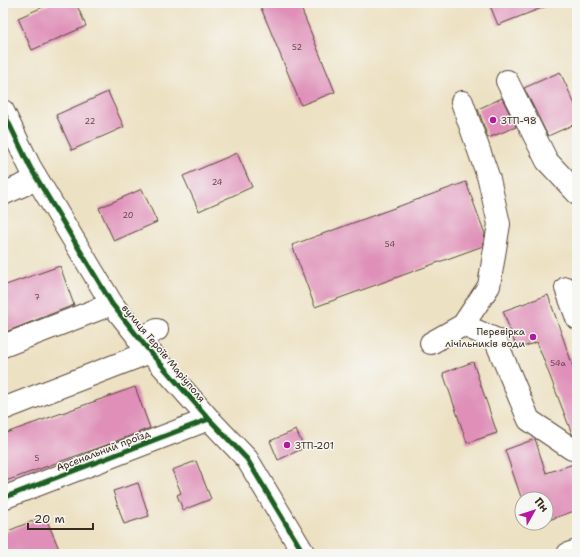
<svg xmlns="http://www.w3.org/2000/svg" width="580" height="557" viewBox="0 0 580 557" font-family="'Shantell Sans',sans-serif">
  <style>
    .building { fill: #df8fb8 }
    .lines { fill: none; stroke-linecap: round; stroke-linejoin: round }
    .minor-casing { stroke: #564537; stroke-width: 24 }
    .minor { stroke: #fff; stroke-width: 22 }
    .cycleway-casing { stroke: #f6f6f2; stroke-width: 8 }
    .cycleway { stroke: #1b5e20; stroke-width: 5 }
    .poi-dot { fill: #b5179e; stroke: #f6f6f2; stroke-width: 1.5 }
    .labels { text-anchor: middle; stroke-width: 3; stroke-linejoin: round; paint-order: stroke }
    .number-label { font-size: 8px; fill: #644344 }
    .poi-label { font-size: 10px; fill: #3b2a1e; stroke: #f6f6f2; text-anchor: start }
    .street-label { font-size: 10px; fill: #3b2a1e; stroke: #f6f6f2 }
  </style>
  <rect width="100%" height="100%" fill="#f6f6f2"/>
  <filter id="ink" filterUnits="userSpaceOnUse"><feTurbulence type="fractalNoise" baseFrequency=".025" numOctaves="2"/><feDisplacementMap in="SourceGraphic" scale="8" xChannelSelector="R" yChannelSelector="G"/><feConvolveMatrix kernelMatrix="1 2 1 2 8 2 1 2 1" color-interpolation-filters="sRGB"/></filter>
  <filter id="wash" filterUnits="userSpaceOnUse"><feTurbulence type="fractalNoise" baseFrequency=".012" numOctaves="4" result="noise"/><feDisplacementMap in="SourceGraphic" scale="16" xChannelSelector="R" yChannelSelector="G"/><feGaussianBlur stdDeviation="0.9" result="paint"/><feColorMatrix in="noise" values="0 0 0 0 0 0 0 0 0 0 0 0 0 0 0 0 0 1.4 0 .05"/><feComposite in="paint" operator="in"/></filter>
  <g filter="url(#wash)">
    <rect width="100%" height="100%" fill="#ede1c3"/>
    <g id="blocks">
      <path class="building" d="M52,3H76L86,26L32,50L18,18Z
        M259,3H299L335,92L301,105Z
        M489,3H552V4L498,25Z
        M560,72L577,109V123L548,136L524,88Z
        M108,92L124,127L72,150L56,115Z
        M502,98L516,127L488,138L478,109Z
        M237,153L252,187L199,211L183,176Z
        M466,182L485,234L483,246L315,307L292,245Z
        M142,189L157,222L114,241L99,208Z
        M60,266L74,305L3,333V286Z
        M548,295L577,378V435H574L572,434L537,342L517,349L503,311Z
        M473,362L497,433L467,443L443,373Z
        M135,387L150,428L101,447L3,482V434Z
        M296,430L304,448L278,460L270,441Z
        M535,439L546,473L577,463V510L546,521V499H522V500L505,450Z
        M196,461L211,499L183,510L177,495L181,493L172,470Z
        M138,483L149,516L124,524L113,491Z
        M45,516L59,549L48,554H3V533Z"/>
    </g>
  </g>
  <g filter="url(#ink)">
    <use href="#blocks" fill-opacity="0" stroke="#564537" stroke-width="1"/>
    <g class="lines">
      <g class="minor-casing">
        <path id="minor" d="M507,81L547,161L577,193
          M3,111L30,167L112,304L150,352L209,419L247,459L304,554
          M3,194L37,179
          M566,288L577,318
          M463,325L495,339L529,420L572,449L577,447
          M138,339L157,330
          M431,343L463,325L489,286L499,224L489,179L462,102
          M3,346L112,304
          M3,409L150,352
          M3,498L209,419
          M568,554L577,551"/>
      </g>
      <use href="#minor" class="minor"/>
      <g class="cycleway-casing">
        <path id="cycleway" d="M3,111L30,167L112,304L150,352L209,419L247,459L304,554
          M3,498L209,419"/>
      </g>
      <use href="#cycleway" class="cycleway"/>
    </g>
  </g>
  <g class="poi-dot">
    <circle cx="493" cy="120" r="4"/>
    <circle cx="533" cy="337" r="4"/>
    <circle cx="287" cy="445" r="4"/>
  </g>
  <g class="labels">
    <g class="number-label">
      <text x="297" y="50">52</text>
      <text x="90" y="124">22</text>
      <text x="217" y="185">24</text>
      <text x="128" y="218">20</text>
      <text x="390" y="247">54</text>
      <text x="37" y="300">7</text>
      <text x="558" y="366">54а</text>
      <text x="37" y="461">5</text>
    </g>
    <g class="poi-label">
      <text x="501" y="124">ЗТП-98</text>
      <text x="525" y="335" text-anchor="end">Перевірка<tspan x="525" dy="12">лічільників води</tspan></text>
      <text x="295" y="449">ЗТП-201</text>
    </g>
    <g class="street-label">
      <text transform="translate(164 353) rotate(50)" y="4">вулиця Героїв Маріуполя</text>
      <text transform="translate(103 450) rotate(-21)" y="4">Арсенальний проїзд</text>
    </g>
  </g>
  <rect width="580" height="557" fill="none" stroke="#f6f6f2" stroke-width="16"/>
  <g transform="translate(534 511) rotate(51)"><circle r="19" fill="#f6f6f2" stroke="#aba49d"/>
  <path d="M0-3L7 15L0 10L-7 15Z" fill="#b5179e"/>
  <text y="-6" font-size="11" font-weight="bold" text-anchor="middle" fill="#3b2a1e">Пн</text>
  </g>
  <path d="M28 523v6h65v-6" fill="none" stroke="#3b2a1e" stroke-width="2"/>
  <text x="34" y="523" font-size="12" fill="#3b2a1e" stroke="#f6f6f2" stroke-width="3" paint-order="stroke">20 m</text>
</svg>
